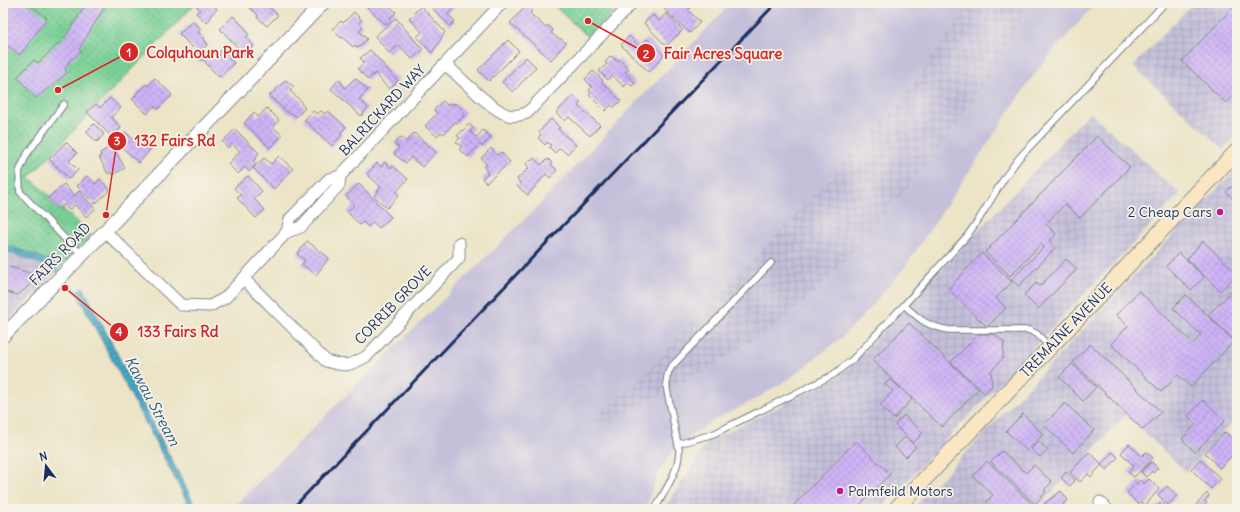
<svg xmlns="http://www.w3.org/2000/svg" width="1240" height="512" viewBox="0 0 1240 512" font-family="Delius,sans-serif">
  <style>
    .industrial { fill: url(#industrial-grid) }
    .railway { fill: #c5c0da }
    .green { fill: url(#green-dots); stroke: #4a807a }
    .water { fill: url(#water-rules); stroke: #306c92 }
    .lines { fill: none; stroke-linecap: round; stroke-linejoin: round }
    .stream { stroke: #45a9c5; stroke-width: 3 }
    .building { fill: url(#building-cross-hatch) }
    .service-casing { stroke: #838a92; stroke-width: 8 }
    .minor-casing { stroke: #838a92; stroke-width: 13 }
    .tertiary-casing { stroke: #838a92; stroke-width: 15 }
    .secondary-casing { stroke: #838a92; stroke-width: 17 }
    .service { stroke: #fff; stroke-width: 5.5 }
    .minor { stroke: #fff; stroke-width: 11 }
    .tertiary { stroke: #fff; stroke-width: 13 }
    .secondary { stroke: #fbe6c4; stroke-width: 15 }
    .rail { stroke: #1b2f5e; stroke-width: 3 }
    .poi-dot { fill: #b5179e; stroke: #f7f3e8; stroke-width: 1.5 }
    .labels { text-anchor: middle; stroke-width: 3.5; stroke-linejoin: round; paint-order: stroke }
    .street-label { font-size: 14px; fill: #1b2f5e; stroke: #f7f3e8 }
    .poi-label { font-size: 14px; fill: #1b2f5e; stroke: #f7f3e8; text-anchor: end }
    .water-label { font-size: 15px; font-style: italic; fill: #2a5a82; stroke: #f7f3e8 }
    .leader { fill: none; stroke: #d62828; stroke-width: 1.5 }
    .callout-dot { fill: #d62828; stroke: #f7f3e8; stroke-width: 1.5 }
    .mark-label { font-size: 12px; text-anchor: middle; font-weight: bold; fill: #fff }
    .callout-label { font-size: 15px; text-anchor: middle; font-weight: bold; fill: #d62828; stroke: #f7f3e8; stroke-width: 3.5; stroke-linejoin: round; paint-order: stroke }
  </style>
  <defs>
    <pattern id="industrial-grid" width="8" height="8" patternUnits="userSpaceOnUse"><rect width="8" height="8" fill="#c5c0da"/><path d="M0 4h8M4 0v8" fill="none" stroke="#a9a5be"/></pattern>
    <pattern id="green-dots" width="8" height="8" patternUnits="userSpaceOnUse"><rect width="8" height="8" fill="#79d095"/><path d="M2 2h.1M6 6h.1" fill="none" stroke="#62a97d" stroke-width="1.8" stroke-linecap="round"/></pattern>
    <pattern id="water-rules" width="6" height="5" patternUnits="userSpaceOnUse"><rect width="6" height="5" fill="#45a9c5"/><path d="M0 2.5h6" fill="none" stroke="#398aa3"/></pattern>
    <pattern id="building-cross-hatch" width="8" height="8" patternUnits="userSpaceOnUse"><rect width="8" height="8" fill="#ceb4f6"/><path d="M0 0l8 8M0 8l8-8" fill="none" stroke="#b09bd5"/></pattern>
  </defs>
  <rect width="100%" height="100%" fill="#f7f3e8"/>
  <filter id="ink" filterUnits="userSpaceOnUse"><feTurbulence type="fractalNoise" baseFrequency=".025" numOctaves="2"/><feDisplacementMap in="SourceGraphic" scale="8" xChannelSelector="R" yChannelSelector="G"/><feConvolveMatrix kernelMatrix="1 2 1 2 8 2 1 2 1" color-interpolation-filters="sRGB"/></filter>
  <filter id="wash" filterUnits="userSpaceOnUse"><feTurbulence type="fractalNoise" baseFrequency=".012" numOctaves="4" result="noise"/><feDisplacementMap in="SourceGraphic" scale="16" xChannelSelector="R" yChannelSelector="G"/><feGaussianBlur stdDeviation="0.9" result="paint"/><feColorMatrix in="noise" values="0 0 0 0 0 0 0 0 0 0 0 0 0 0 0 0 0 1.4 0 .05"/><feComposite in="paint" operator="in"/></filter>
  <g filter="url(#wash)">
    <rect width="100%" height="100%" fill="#ebe4c6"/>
    <path class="industrial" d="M969,3H1030L985,84L954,130L925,168L830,277L804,303L777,325L712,367L652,400L601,427L593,417L636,382L900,103Z
      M1193,3H1237V135L1223,149L1133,66Z
      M1090,112L1180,194L880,509H664L708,441L820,387L839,376L857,359Z
      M1237,168V418L1186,472L1126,415L1036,509H912Z
      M3,247L61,267L3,325Z"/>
    <path class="railway" d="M731,3H969L900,103L636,382L593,417L601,426L652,400L712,367L777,325L804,303L830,277L925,168L954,130L985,84L1030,3H1096L1049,56L1031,79L905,267L866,313L841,338L789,379L756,399L716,419L676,446L657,476L645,509H231L537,207Z"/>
    <path class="green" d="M3,3H196L29,177L91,235L61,267L3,247Z
      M551,3H622L589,38Z"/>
    <path class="water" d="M3,244L54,262L50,267L3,250Z
      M83,287L197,509H191L76,292Z"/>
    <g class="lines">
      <path class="stream" d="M50,263L58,272
        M71,286L79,295"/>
    </g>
    <g id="blocks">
      <path class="building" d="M3,3H27L47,18L20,55L3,43Z
        M87,3H107L79,49L81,51L73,59L71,58L65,70L67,73L36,98L17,77L34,60L38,63L65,37Z
        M197,3H215L217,5L215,6L217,9L210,16L211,18L206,23L196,13L200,10L195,4Z
        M250,3H271L268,6L278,15L267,26L257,17L258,15L247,5Z
        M363,3H387L396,12L385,24Z
        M431,3H459L448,14L455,21L450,26L429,5Z
        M663,3H686L691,8L688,10L700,22L690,33L661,6Z
        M1237,3V92L1226,103L1182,61Z
        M421,6L445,32L432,53L417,37L422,32L409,18Z
        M526,6L532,11L530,13L546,28L548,25L553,30L551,33L559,39L560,38L566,43L551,60L510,23Z
        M354,12L362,20L359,23L363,27L359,31L367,39L358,48L355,45L353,47L342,37L341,38L332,29L341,21L343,23Z
        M666,13L683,30L666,46L644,23L653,15L659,21Z
        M233,16L246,29L245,30L249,35L246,37L254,46L245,55L220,29Z
        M396,18L423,50L412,59L399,45L389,53L375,36Z
        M193,21L201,29L198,32L205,39L204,40L208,44L200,52L205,57L201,61L195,55L198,53L179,34Z
        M629,36L639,46L647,39L664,55L649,72L621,45Z
        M508,40L519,51L489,81L478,70Z
        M223,49L230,56L229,58L234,63L219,77L203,60L212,51L218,57L220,55L218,53Z
        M370,50L398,81L389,89L375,73L368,80L358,69L364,62L360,58Z
        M611,56L616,60H620L629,69L625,72L635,83L632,86L628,83L624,87L612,75L608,80L599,71L607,64L605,62Z
        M526,57L536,67L513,92L502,82Z
        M593,71L603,80L602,82L621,101L614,107L611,105L605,111L589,95L591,92L589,90L592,87L585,79Z
        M155,78L172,95L158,109L154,106L147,114L132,99L136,96L135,95L146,84L148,86Z
        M355,78L368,90L359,99L368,108L361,116L331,89L339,79L345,88Z
        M286,80L294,87L290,91L302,102L301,103L305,108L296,117L292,113L290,114L269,96Z
        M573,95L581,103L578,106L600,125L590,136L569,117L565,121L556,113Z
        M110,98L121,108L111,117L121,128L112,137L87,112L96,104L100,108Z
        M443,101L448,106L451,103L453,105L454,103L456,105L457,104L465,112L463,114L464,116L457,123L455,122L444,134L441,132L437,136L425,126L437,113L434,110Z
        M267,108L279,120L273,127L282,135L270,148L244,123L254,112L258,117Z
        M313,111L317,114L321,111L325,114L328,111L346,127L340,133L342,135L332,146L304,120Z
        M551,119L560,128L558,129L576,145L567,154L560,148L555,153L549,147L551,145L547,142L545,145L538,138L541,135L539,132Z
        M94,124L104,134L97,142L86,132Z
        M469,124L473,128L470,132L477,137L483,130L491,137L482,147L480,144L468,157L459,149L462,147L456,142L460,138L457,136Z
        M235,129L259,153L255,158L256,159L253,161L256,164L249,172L245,167L238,174L228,164L240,151L232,144L228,148L222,142Z
        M125,132L141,146L146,141L152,147L139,163L113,139L117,134L120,137Z
        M414,133L436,152L422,167L411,157L406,163L394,154L399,148L394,144L400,137L406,142Z
        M1097,136L1130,167L1080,218L1065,204L1046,224L1056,234L1049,241L1056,247L1019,286L1011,280L1044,247L1041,244L1010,276L985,252Z
        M66,142L77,153L69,161L78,170L69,179L49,159Z
        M112,146L125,168L113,175L111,172L108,174L99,157L101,156L100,153Z
        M491,148L497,155L501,152L510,162L486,183L482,178L488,173L484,167L487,165L481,158Z
        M279,156L293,169L274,189L253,168L264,158L271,164Z
        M534,158L541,165L546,160V161L548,159L552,163L551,164L557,170L550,178L546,174L528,195L517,186L520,183L517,179L529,168L526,164L531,159L532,160Z
        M385,162L391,168L393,166L408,179L396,192L399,195L387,208L374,196L381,187L367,174L377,163L381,167Z
        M87,176L95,184L100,179L110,190L95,204L77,186Z
        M248,176L262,191L254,199L265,210L256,218L237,198L241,195L234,188Z
        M1237,181V202L1226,192Z
        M64,184L74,196L79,191L95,209L86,217L75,205L69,210L64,204L59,210L48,198Z
        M359,184L391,217L379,228L373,222L368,227L363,222L360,225L347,212L354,205L346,196Z
        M307,241L329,258L316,275L302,264L305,260L297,254Z
        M1203,241L1237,274L1220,291L1187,259Z
        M982,253L1012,282L996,298L1006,308L987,327L948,289Z
        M1179,253L1204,277L1191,290L1166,266Z
        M1066,259L1077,269L1038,309L1024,295L1036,283L1040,286Z
        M3,265L40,276L18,295L3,291Z
        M1139,291L1193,343L1201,335L1173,308L1186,295L1234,341L1191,387L1178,375L1161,392L1111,344L1128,326L1116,315Z
        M1231,292L1237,299V343L1208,315Z
        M909,323L978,389L942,427L872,360Z
        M979,334H994L1004,342L1003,358L991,371L992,386L984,393L951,362Z
        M1090,344L1161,412L1143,430L1073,362Z
        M1072,364L1096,387L1083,401L1059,377Z
        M890,379L912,399L894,419L880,405L893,391L885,385Z
        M1203,400L1225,421L1195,452L1182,439L1196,424L1188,416Z
        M1065,403L1094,430L1073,453L1044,425Z
        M1023,414L1043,434L1027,451L1006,431Z
        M904,415L923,433L913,443L895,425Z
        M1225,432L1237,443V450L1220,468L1205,453Z
        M905,437L916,447L906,457L895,447Z
        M856,441L890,474L856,509H790Z
        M1039,441L1048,450L1040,457L1031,449Z
        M1129,444L1142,456L1146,452L1153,458L1134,477L1128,472L1134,466L1121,453Z
        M1002,451L1026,473L1034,465L1052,482L1044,490L1046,492L1035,504L991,462Z
        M1089,452L1102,464L1091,477L1088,474L1080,482L1070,473Z
        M1112,452L1118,457L1107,470L1101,465Z
        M1200,459L1221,479L1211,489L1191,469Z
        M987,461L1033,505L1029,509H993L986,502L993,495L973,476Z
        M1151,462L1158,468L1153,473L1152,471L1146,477L1141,472Z
        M1066,472L1075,480L1070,486L1061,478Z
        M1149,479L1159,489L1145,506L1141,502L1138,504L1127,493L1140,480L1144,484Z
        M1167,486L1177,495L1168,505L1158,495Z
        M1061,491L1068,500L1063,504L1067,509H1048L1044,504Z
        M1207,493L1209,496L1205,501L1207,503L1200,509L1196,505Z
        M1162,502L1169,509H1155Z"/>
    </g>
  </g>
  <g filter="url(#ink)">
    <use href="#blocks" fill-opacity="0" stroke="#838a92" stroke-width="1"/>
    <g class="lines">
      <g class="service-casing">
        <path id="service" d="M64,104L27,154L19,172L20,192L71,245L83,254
          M1050,347L1037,334L1029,330H949C927,326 920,320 904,305L967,236L979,219L1005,177L1019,158L1165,3
          M678,444L713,434L833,375L853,359L904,305
          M655,509C664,492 680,469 679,450L667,390C666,380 666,374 672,366L771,263"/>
      </g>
      <g class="minor-casing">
        <path id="minor" d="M445,64C459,76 492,111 508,115C514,117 521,115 527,113L632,3
          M340,176L339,185L301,227L287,232L290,219L329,179L340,176L502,3
          M105,231L181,305L210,306L225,298L287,232
          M244,279L326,361C346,367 350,366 367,356L459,258V243
          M1100,502L1107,509"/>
      </g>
      <g class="tertiary-casing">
        <path id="tertiary" d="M3,336L83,254L323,3"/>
      </g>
      <g class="secondary-casing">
        <path id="secondary" d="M896,509L1237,151"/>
      </g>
      <use href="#service" class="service"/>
      <use href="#minor" class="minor"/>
      <use href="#tertiary" class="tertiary"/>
      <use href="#secondary" class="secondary"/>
      <path class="rail" d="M292,509L776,3"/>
    </g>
  </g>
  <g class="poi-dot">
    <circle cx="1220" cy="212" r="4"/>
    <circle cx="840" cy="491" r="4"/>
  </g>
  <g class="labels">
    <g class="street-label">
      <text transform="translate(382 110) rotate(-47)" y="5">BALRICKARD WAY</text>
      <text transform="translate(60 254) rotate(-46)" y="5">FAIRS ROAD</text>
      <text transform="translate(393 305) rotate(-46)" y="5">CORRIB GROVE</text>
      <text transform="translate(1066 330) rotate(-46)" y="5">TREMAINE AVENUE</text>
    </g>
    <g class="poi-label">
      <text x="1212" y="217">2 Cheap Cars</text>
      <text x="848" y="496" text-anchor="start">Palmfeild Motors</text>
    </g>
    <g class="water-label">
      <text transform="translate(152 401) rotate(62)" y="5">Kawau Stream</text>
    </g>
  </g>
  <path class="leader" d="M58 90L129 52M588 21L646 53M106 215L117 141M65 288L119 332"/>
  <g class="callout-dot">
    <circle cx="58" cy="90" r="4"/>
    <circle cx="588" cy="21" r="4"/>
    <circle cx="106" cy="215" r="4"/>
    <circle cx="65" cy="288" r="4"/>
    <circle cx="129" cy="52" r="10"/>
    <circle cx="646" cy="53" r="10"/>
    <circle cx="117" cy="141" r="10"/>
    <circle cx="119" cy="332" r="10"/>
  </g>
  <g class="mark-label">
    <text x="129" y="57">1</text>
    <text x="646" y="58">2</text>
    <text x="117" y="145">3</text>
    <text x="119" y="336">4</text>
  </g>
  <g class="callout-label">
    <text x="200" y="58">Colquhoun Park</text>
    <text x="723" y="59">Fair Acres Square</text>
    <text x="175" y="146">132 Fairs Rd</text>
    <text x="178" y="337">133 Fairs Rd</text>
  </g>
  <rect width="1240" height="512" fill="none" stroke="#f7f3e8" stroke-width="16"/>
  <g transform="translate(46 466) rotate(344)" stroke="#f7f3e8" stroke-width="3" paint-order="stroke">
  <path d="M0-3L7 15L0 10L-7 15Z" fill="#1b2f5e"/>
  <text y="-6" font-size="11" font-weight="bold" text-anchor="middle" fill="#1b2f5e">N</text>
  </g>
</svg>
